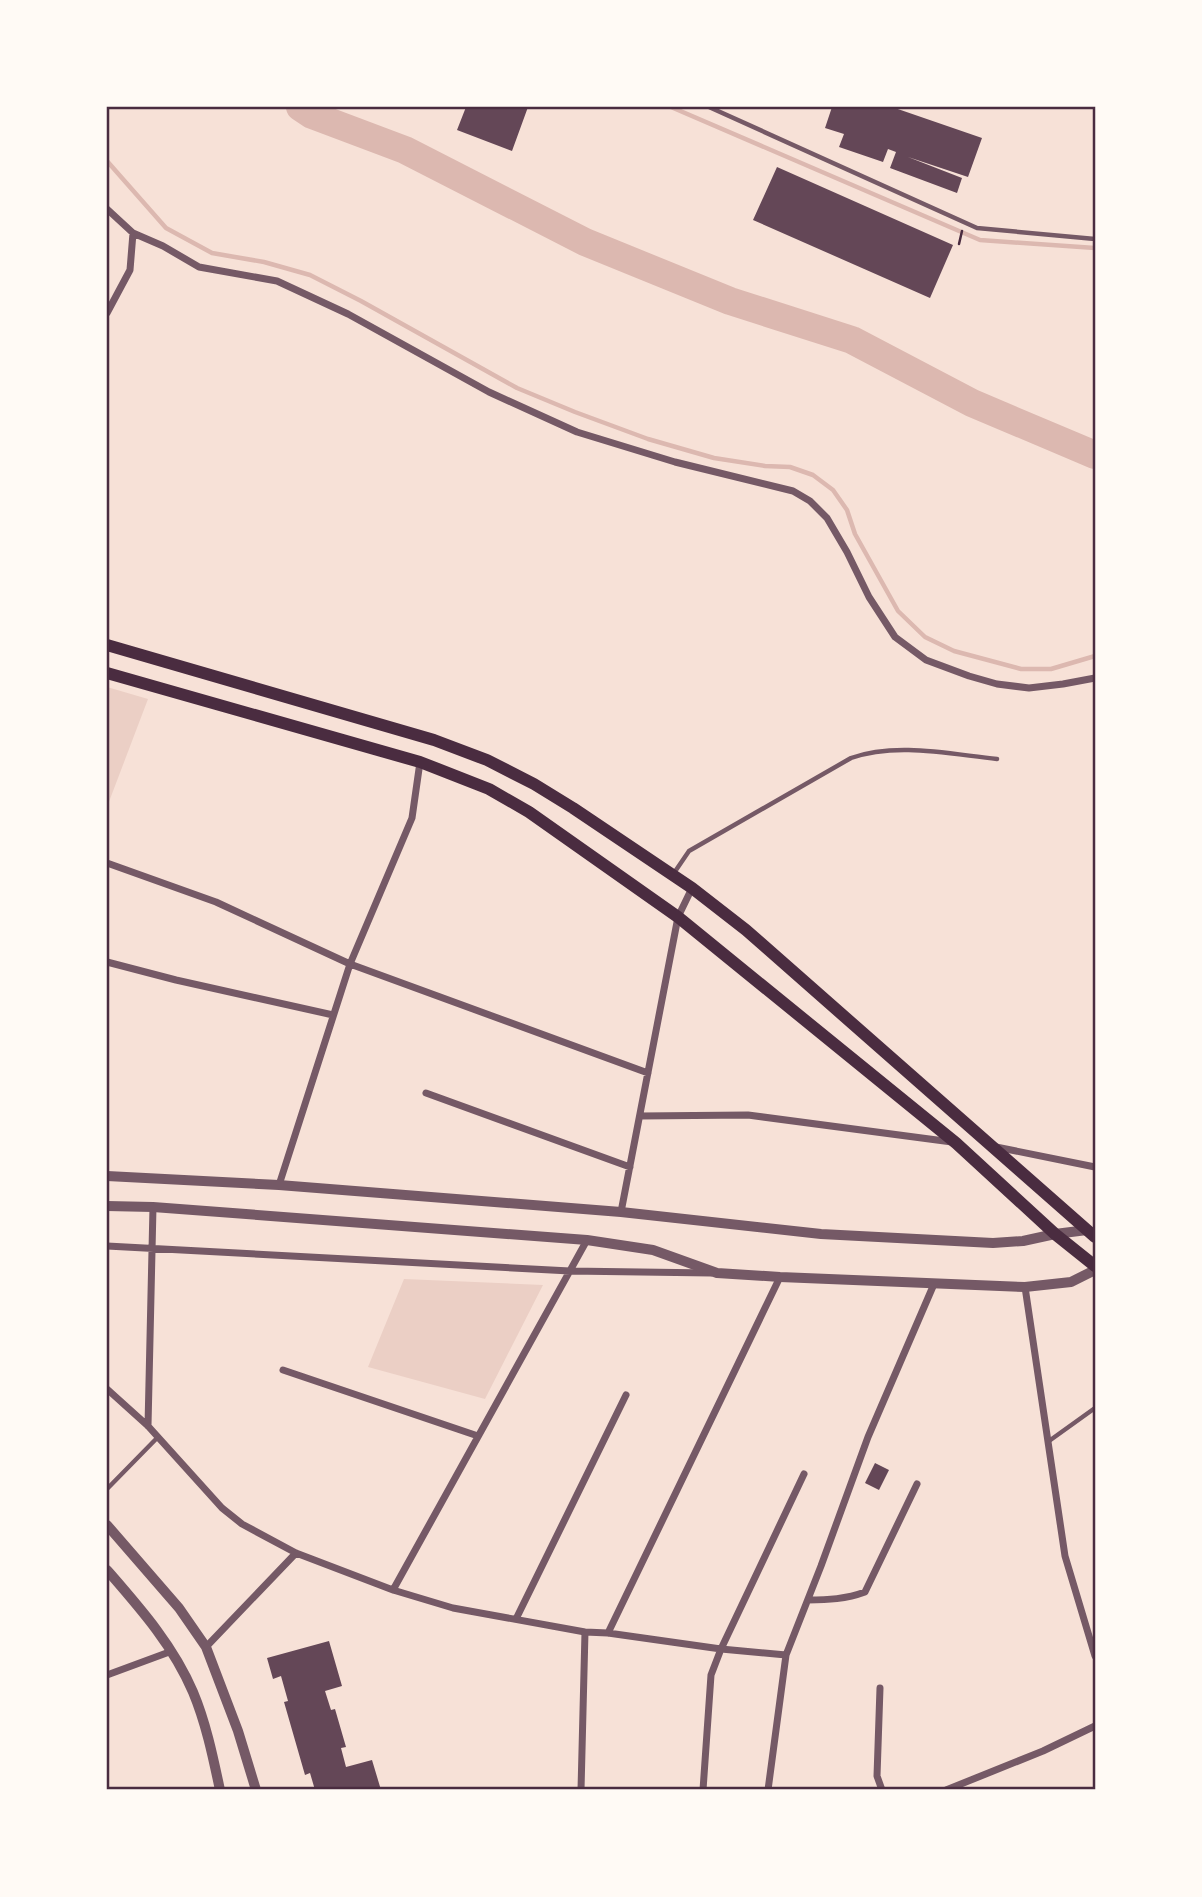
<svg xmlns="http://www.w3.org/2000/svg" width="1202" height="1897" viewBox="0 0 1202 1897" font-family="Merriweather,serif">
  <style>
    .green { fill: #ebcfc5 }
    .lines { fill: none; stroke-linecap: round; stroke-linejoin: round }
    .stream { stroke: #dcb8b0; stroke-width: 4.5 }
    .river { stroke: #dcb8b0; stroke-width: 28 }
    .building { fill: #644757 }
    .path { stroke: #4a2c40; stroke-width: 2.5 }
    .service { stroke: #755966; stroke-width: 4.5 }
    .minor { stroke: #755966; stroke-width: 7 }
    .tertiary { stroke: #755966; stroke-width: 10 }
    .secondary { stroke: #4a2c40; stroke-width: 12 }
    .neatline { fill: none; stroke: #4a2c40; stroke-width: 2.5 }
  </style>
  <rect width="100%" height="100%" fill="#f7e1d7"/>
  <path class="green" d="M107,687L148,699L107,807Z
    M404,1279L543,1285L485,1399L368,1367Z"/>
  <g class="lines">
    <path class="stream" d="M671,107L980,240L1095,248
      M107,161L166,228L212,253L264,262L310,275L361,301L517,388L575,412L648,439L714,458L765,466L790,467L813,475L833,490L847,510L855,534L898,611L925,637L954,651L1021,669H1051L1095,656"/>
    <path class="river" d="M300,107L312,115L405,150L585,242L730,301L852,340L972,403L1095,455"/>
  </g>
  <path class="building" d="M466,107H528L512,151L457,130Z
    M832,107H892L982,138L968,177L908,157L962,178L957,193L890,168L896,152L888,149L883,162L839,147L844,134L825,128Z
    M777,167L953,245L930,298L753,220Z
    M875,1463L889,1470L879,1490L865,1483Z
    M329,1641L342,1686L325,1691L331,1710L335,1709L346,1747L341,1748L346,1767L372,1760L381,1790H315L310,1773L305,1775L284,1702L288,1701L281,1676L273,1679L267,1658Z"/>
  <g class="lines">
    <path class="path" d="M959,244L962,231"/>
    <path class="service" d="M709,107L977,228L1095,239
      M674,873L689,851L851,758C896,742 949,754 997,759
      M1049,1441L1095,1408
      M107,1489L157,1438"/>
    <path class="minor" d="M107,209L133,233L130,270L107,313
      M133,233L163,246L199,267L277,281L348,314L489,392L577,432L675,462L793,491L810,501L827,518L847,552L869,597L895,637L926,660L969,676L997,684L1029,688L1063,684L1095,678
      M107,863L216,902L350,964L648,1073
      M107,962L176,980L333,1015
      M426,1093L630,1167
      M640,1116L748,1115L952,1142
      M996,1147L1095,1167
      M279,1185L350,964L412,818L420,762
      M621,1212L678,917L692,888
      M107,1246L570,1271L711,1273
      M1025,1287L1065,1556L1095,1656
      M283,1370L478,1436
      M107,1389L148,1426L222,1508L242,1524L296,1553L393,1590L453,1608L585,1632L608,1633L721,1649L786,1655
      M148,1426L153,1207
      M393,1590L587,1240
      M808,1600C828,1600 846,1599 865,1592L917,1484
      M516,1619L626,1395
      M608,1633L780,1277
      M206,1647L296,1553
      M107,1675L172,1651
      M880,1688L877,1776L882,1790
      M581,1790L585,1632
      M703,1790L711,1675L721,1649L804,1474
      M768,1790L786,1655L821,1566L868,1437L934,1284
      M946,1790L1043,1751L1095,1726"/>
    <path class="tertiary" d="M107,1176L279,1185L621,1212L821,1234L993,1243L1023,1241L1055,1234L1087,1230
      M107,1206L153,1207L587,1240L653,1250L717,1273L780,1277L1025,1287L1071,1282L1095,1270
      M107,1525L179,1608L206,1647L238,1731L256,1790
      M107,1570C140,1608 173,1645 193,1692C206,1723 213,1757 220,1790"/>
    <path class="secondary" d="M107,645L434,740L487,760L534,784L573,808L692,888L746,930L1095,1237
      M107,673L420,762L489,789L529,812L678,917L956,1143L1055,1234L1095,1266"/>
  </g>
  <rect width="1202" height="1897" fill="none" stroke="#fffaf5" stroke-width="217"/>
  <rect x="108" y="108" width="986" height="1680" class="neatline"/>
</svg>
